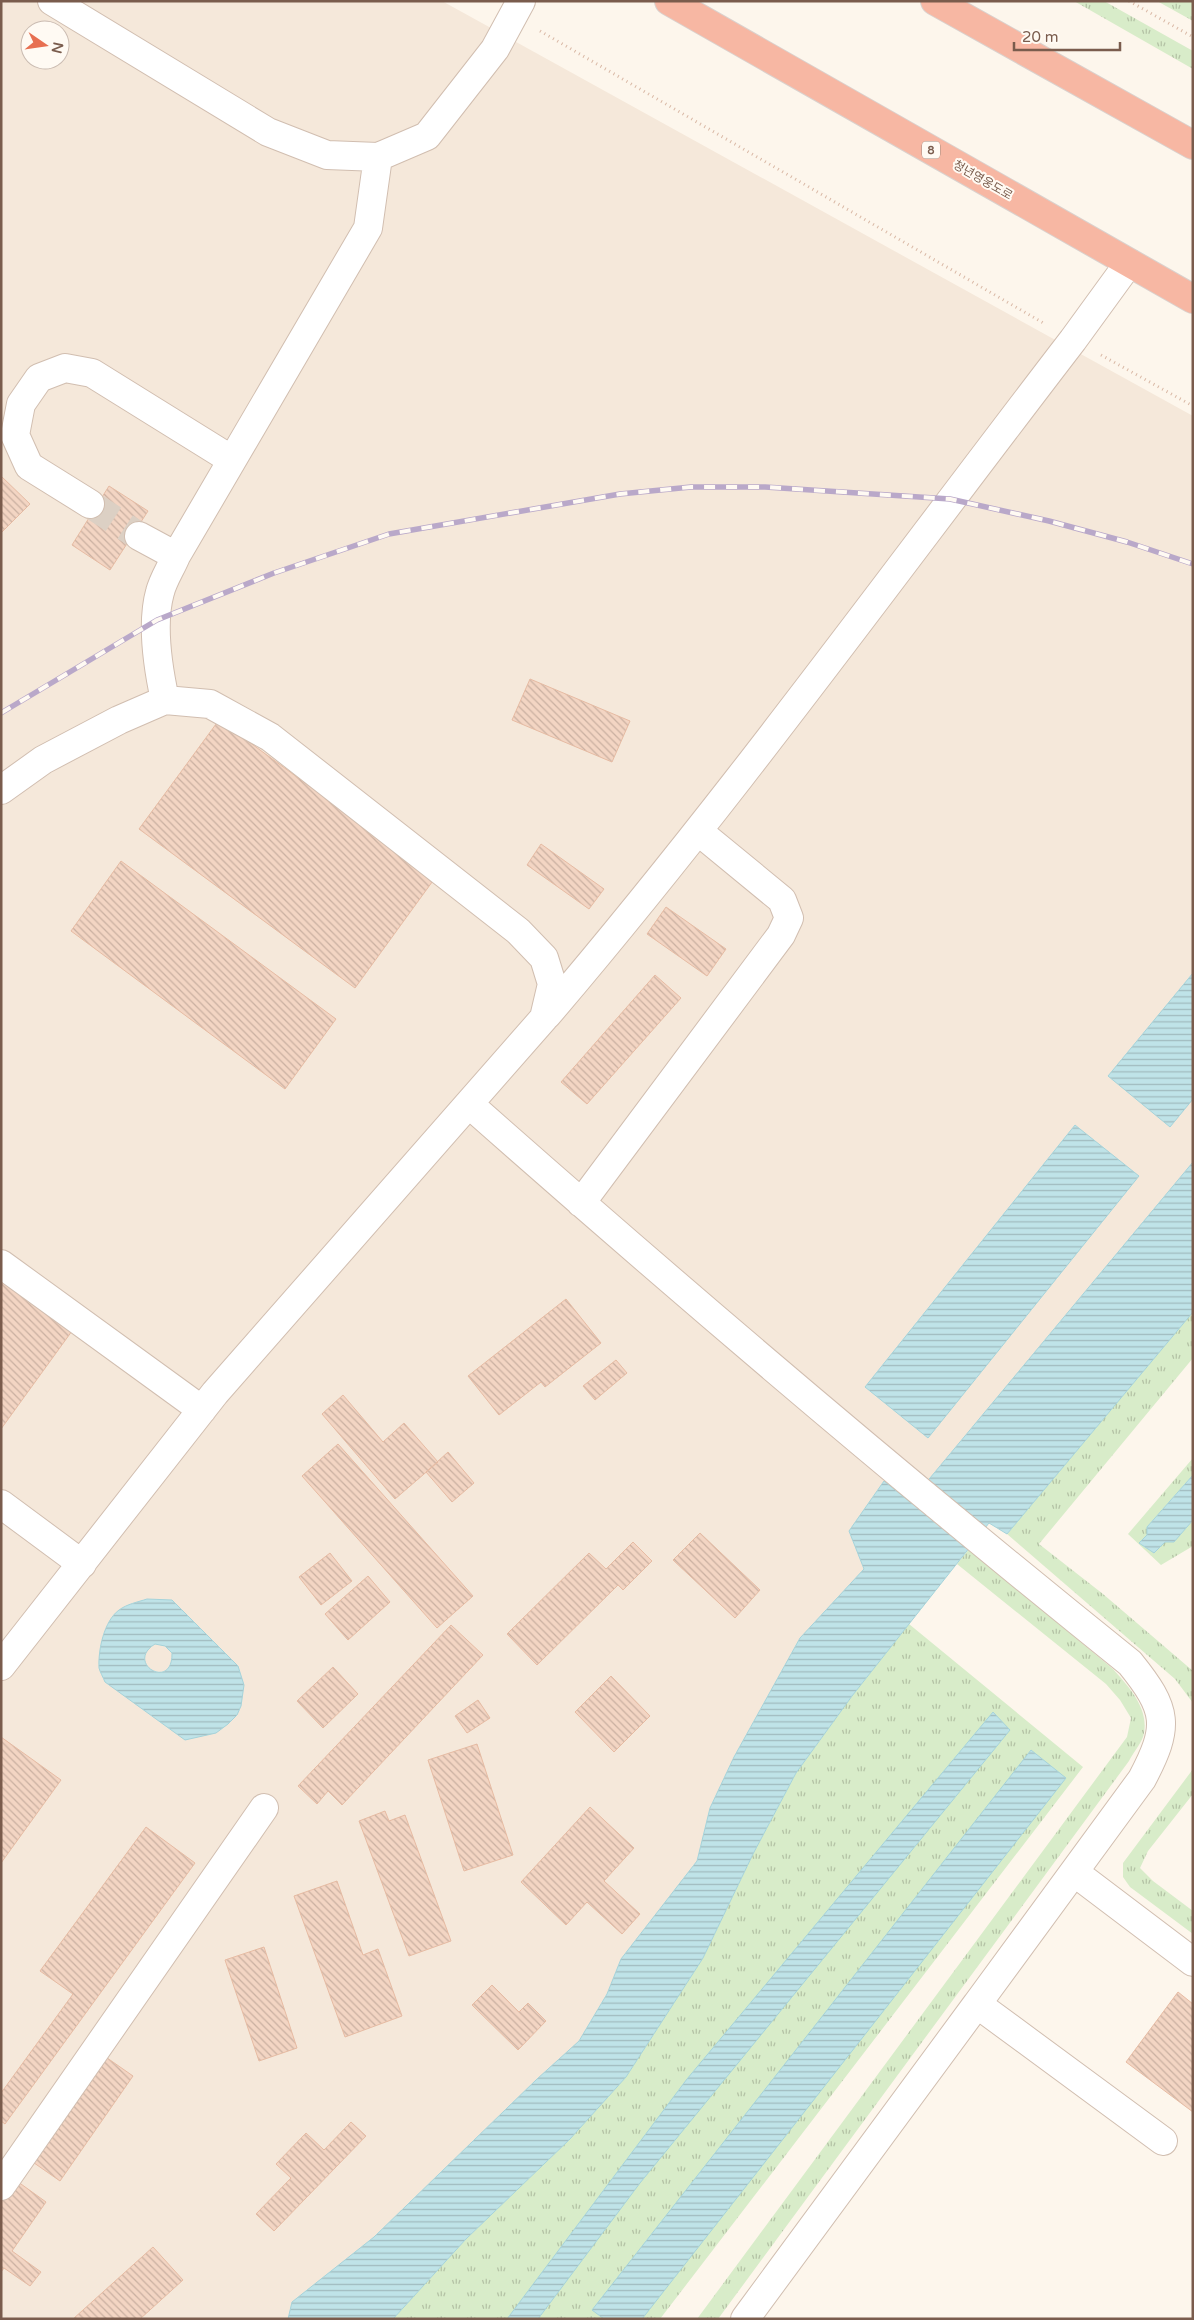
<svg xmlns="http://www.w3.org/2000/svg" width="1194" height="2320" viewBox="0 0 1194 2320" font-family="'Varela Round','Noto Sans KR',sans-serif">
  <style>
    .residential { fill: #f5e8da; fill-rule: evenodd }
    .grass { fill: url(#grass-tufts) }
    .water { fill: url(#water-rules); stroke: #a5d3da; fill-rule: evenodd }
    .building { fill: url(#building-back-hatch); stroke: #e6bba3 }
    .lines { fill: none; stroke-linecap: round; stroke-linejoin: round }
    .street-tunnel { stroke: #dcd0c4; stroke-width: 28; stroke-dasharray: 28 14; stroke-linecap: butt }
    .street-casing { stroke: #d1beb0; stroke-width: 30 }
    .highway-casing { stroke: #dad1cd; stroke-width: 30 }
    .path { stroke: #d9b8a5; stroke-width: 3; stroke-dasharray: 1 4; stroke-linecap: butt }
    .street { stroke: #fff; stroke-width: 28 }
    .highway { stroke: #f7b7a3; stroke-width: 28 }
    .rail-casing { stroke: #b9a8c9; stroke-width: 5.5 }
    .rail { stroke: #fffaf3; stroke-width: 4; stroke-dasharray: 11; stroke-linecap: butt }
    .labels { text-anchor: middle; stroke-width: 4; stroke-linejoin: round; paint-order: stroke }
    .shield { fill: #fffaf3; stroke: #a28b7f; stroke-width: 1 }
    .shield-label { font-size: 11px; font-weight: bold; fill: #7a5c4d }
    .street-label { font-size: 12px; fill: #7a5c4d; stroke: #fffaf3 }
  </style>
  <defs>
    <pattern id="grass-tufts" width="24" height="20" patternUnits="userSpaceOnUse" patternTransform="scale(1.25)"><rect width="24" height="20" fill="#d8ecc9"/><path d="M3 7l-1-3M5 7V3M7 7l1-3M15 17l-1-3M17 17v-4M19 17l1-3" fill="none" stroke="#b4c2a5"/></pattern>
    <pattern id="water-rules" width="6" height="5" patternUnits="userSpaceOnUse" patternTransform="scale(1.25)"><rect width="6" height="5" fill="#bfe3e8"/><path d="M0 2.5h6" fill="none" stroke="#a0bbbe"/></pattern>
    <pattern id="building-back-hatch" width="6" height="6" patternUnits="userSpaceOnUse" patternTransform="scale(1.25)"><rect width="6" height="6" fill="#f3d5c3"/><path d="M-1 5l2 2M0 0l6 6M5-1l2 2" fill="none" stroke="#cab0a1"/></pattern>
  </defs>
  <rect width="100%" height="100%" fill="#fdf6ec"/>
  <path class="residential" d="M1,1H442L1193,416V1181L562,2071L308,2319H1ZM30,30H60V60H30Z"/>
  <path class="grass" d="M1074,1H1104L1193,51V69Z
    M1157,1H1193V21Z
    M1193,1312V1358L1039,1544L1103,1594L1193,1671V1703L1175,1679L1007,1534Z
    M1193,1458V1475L1147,1527L1154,1553L1165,1541H1174L1193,1520V1546L1161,1565L1128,1534Z
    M969,1549L1113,1669C1129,1687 1151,1710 1143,1737C1140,1745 1133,1753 1129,1761L718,2319H697L1127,1737L1131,1718L1120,1700L1106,1684L957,1564Z
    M909,1624L1083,1767L660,2319H393L466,2239L570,2139L626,2077L703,1958L753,1854L796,1773L852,1696Z
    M1193,1769V1794L1148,1851L1140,1868L1153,1881L1193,1911V1934L1130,1887L1123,1877V1863Z"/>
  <path class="water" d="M1193,973V1099L1170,1127L1108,1076Z
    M1075,1125L1139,1176L928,1438L865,1387Z
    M1193,1162V1312L1007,1534L989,1523L852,1696L796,1773L753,1854L703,1958L626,2077L570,2139L466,2239L393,2319H288L292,2302L374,2237L537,2079L579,2041L607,1994L621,1959L697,1861L710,1808L734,1757L800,1638L864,1569L849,1531L884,1481L910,1502Z
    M1193,1475V1520L1174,1542H1165L1154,1553L1139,1543L1147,1535V1527Z
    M147,1599L172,1600L238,1666L244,1685L241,1706L237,1715L228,1724L216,1733L185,1740L105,1682C103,1677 100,1672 99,1668C98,1650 104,1621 119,1610C127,1604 138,1602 147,1599ZM155,1644L165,1646L172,1653C173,1692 124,1663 155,1644Z
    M993,1712L1010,1730L640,2183L538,2319H507L687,2079Z
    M1031,1750L1066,1778L642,2319H604L592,2310Z"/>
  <path class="building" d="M1,476L30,504L1,533Z
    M109,486L148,511L110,570L72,545Z
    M530,679L630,721L612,762L512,720Z
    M219,720L435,878L355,988L139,829Z
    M541,844L604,889L589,909L527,865Z
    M121,861L336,1019L285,1089L71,931Z
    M666,907L726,949L707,976L647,934Z
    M655,975L681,998L587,1104L561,1082Z
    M1,1279L72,1331L1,1429Z
    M566,1299L601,1343L545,1387L541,1382L499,1415L468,1376Z
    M616,1360L627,1373L595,1400L583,1386Z
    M343,1395L383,1442L404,1423L438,1462L395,1499L322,1414Z
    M338,1444L473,1596L437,1628L302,1476Z
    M448,1452L474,1483L452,1502L426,1472Z
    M700,1533L760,1590L735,1618L673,1560Z
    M633,1542L652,1561L623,1590L618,1585L537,1665L507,1634L589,1553L606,1569Z
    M330,1553L352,1581L321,1605L299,1577Z
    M368,1576L390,1602L348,1640L325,1614Z
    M451,1625L483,1655L342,1805L328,1791L317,1804L298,1786Z
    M333,1667L358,1694L323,1728L297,1701Z
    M611,1676L650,1716L614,1752L575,1712Z
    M478,1700L490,1718L467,1733L455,1716Z
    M1,1737L61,1780L1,1863Z
    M477,1744L513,1855L464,1871L428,1760Z
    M590,1807L634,1848L604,1881L640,1914L622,1934L587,1902L566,1925L521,1882Z
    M385,1811L389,1821L405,1815L451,1941L409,1956L359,1821Z
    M146,1827L195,1863L5,2124L1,2121V2093L73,1994L40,1971Z
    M337,1881L363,1955L378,1949L402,2016L345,2037L294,1896Z
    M264,1947L297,2048L259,2061L225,1960Z
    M492,1985L519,2012L528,2003L546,2021L518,2050L472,2005Z
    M1178,1992L1193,2004V2112L1126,2062Z
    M100,2053L133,2076L60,2181L27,2158Z
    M351,2122L366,2136L274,2231L256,2214L291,2178L276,2164L306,2133L324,2150Z
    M14,2179L46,2202L12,2251L41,2272L30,2286L4,2268L1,2272V2196Z
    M153,2247L183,2280L140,2319H73Z"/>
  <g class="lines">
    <path class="street-tunnel" d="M90,504L139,536"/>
    <g class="street-casing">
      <path id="street" d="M52,1L268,132L327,155L378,157L427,136L495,49L521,1
        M90,504L29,466L15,435L21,404L39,378L65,368L92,373L232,460
        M139,536L176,556
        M165,700C158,668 151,624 160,592C163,580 171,568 176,556L368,228L378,157
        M1,790L43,760L119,720L165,700L210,704L270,737L518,931L544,958L552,984L544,1018L215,1393L1,1666
        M547,1015C732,798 899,566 1073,340L1129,263
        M469,1104C685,1295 905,1482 1130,1663C1168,1710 1170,1726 1142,1779L977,2004L1163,2141
        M581,1203L781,935L789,918L782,900L698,831
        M1,1264L202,1410
        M1,1504L82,1564
        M1074,1872L1193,1962
        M1,2186L264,1808
        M745,2319L977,2004"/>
    </g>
    <g class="highway-casing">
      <path id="highway" d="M669,1L1193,299
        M935,1L1193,145"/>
    </g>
    <path class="path" d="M1129,1L1193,37
      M540,31L1045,324
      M1101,355L1193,406"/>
    <use href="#street" class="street"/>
    <use href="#highway" class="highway"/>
    <g class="rail-casing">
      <path id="rail" d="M1,713L157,620L274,573L389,534L620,494L691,487H765L950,499L1049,521L1127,542L1193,564"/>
    </g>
    <use href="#rail" class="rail"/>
  </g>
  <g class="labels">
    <rect class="shield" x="922" y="141.5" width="18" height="17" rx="4"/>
    <g class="shield-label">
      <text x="931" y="154">8</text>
    </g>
    <g class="street-label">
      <text transform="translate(983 180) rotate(30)" y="4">청년영웅도로</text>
    </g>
  </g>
  <rect width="1194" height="2320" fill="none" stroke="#7a5c4d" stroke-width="5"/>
  <g transform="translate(45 45) rotate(103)"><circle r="24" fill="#fffaf3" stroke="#cabbb1"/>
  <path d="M0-4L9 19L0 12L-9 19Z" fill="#e76f51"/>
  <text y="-8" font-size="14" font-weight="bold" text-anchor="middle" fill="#7a5c4d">N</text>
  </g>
  <path d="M1014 42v8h106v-8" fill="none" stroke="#7a5c4d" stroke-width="2.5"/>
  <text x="1022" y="42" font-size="15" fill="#7a5c4d" stroke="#fffaf3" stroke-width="4" paint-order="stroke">20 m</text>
</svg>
